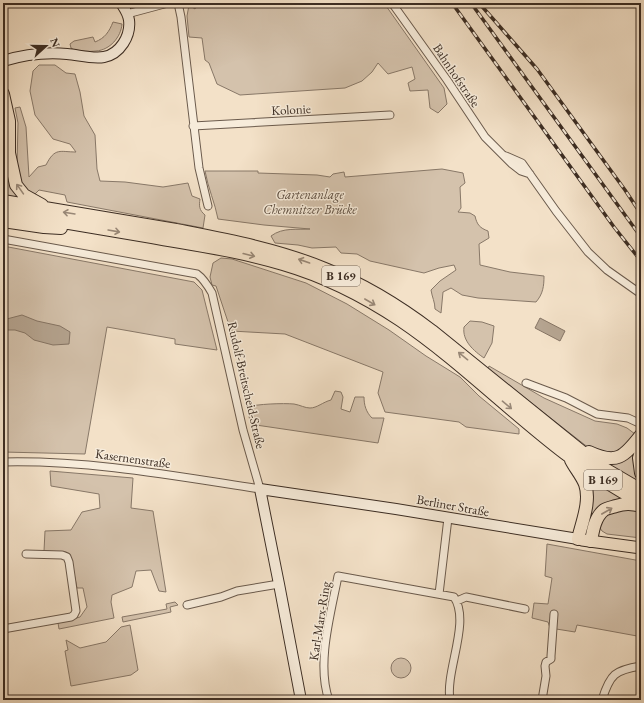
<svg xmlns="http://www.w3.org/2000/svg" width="644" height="703" viewBox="0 0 644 703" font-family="'EB Garamond',serif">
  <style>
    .green { fill: #d4c2ac; stroke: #887868 }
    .water { fill: #b5a490; stroke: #857464 }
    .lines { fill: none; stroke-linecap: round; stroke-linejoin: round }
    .street-casing { stroke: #6a5a4c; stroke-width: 9 }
    .secondary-casing { stroke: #3c2d23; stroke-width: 12 }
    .primary-casing { stroke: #3c2d23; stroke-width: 13 }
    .highway-casing { stroke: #3c2d23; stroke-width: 14 }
    .street { stroke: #f7ecdb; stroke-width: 7 }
    .secondary { stroke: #f7ecdb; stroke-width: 10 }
    .primary { stroke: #f3e1c8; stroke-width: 11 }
    .highway { stroke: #f3e1c8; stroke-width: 12 }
    .rail-casing { stroke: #3c2d23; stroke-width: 3.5 }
    .rail { stroke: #f7ecdb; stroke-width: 2; stroke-dasharray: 6; stroke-linecap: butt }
    .oneway { stroke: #988776 }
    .labels { text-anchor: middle; stroke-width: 3; stroke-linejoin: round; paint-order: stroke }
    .shield { fill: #f7ecdb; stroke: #74665a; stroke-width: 1 }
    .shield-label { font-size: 12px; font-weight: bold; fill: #3c2d23 }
    .street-label { font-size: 13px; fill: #3c2d23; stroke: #f7ecdb }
    .park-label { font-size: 13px; font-style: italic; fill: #5a4b3e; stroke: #f7ecdb }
  </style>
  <rect width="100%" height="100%" fill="#f3e1c8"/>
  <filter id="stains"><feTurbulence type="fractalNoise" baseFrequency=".005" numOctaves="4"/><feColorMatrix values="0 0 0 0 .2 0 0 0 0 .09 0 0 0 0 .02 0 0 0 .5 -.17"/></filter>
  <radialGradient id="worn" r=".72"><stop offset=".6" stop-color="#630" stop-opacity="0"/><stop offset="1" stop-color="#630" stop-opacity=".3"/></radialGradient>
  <path class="green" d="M195,3H384L444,88L447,104L438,113L430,108L428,90L410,91L408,83L415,79L412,67L388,74L378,63L372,72L362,81L345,88L240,95L217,84L209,63L205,60L202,38L189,37L187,16L189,5L195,9L197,5Z
    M113,22L122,24C121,37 110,50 96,51C89,52 81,51 74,50L71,48L70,44L74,41L93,37L95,42C105,38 109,32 113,22Z
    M39,65H55L66,73L75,74L80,92L84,116L95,135L97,169L100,181L125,182L163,187L188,183L192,196L200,199C199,206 199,210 205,215L203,228L67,202L65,195L39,190L34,195L21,186L17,166L18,123L15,108L20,107L26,127L29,177L38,167L46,165C55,147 60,152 76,152L70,144L53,139L35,115L30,91L33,71Z
    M8,166L29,202L3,198V176Z
    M442,169L463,173L465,183L460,187L461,208L458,212L470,213L475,216C477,225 480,228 488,231L489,238L479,244L480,265L510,272L544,276C544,286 543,294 536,302L478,298L462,295L451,288L443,292L441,313L435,309C435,302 432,297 431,290L440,281L456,270L454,265L439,268L424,273L370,261L357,254L341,253L336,247L312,248L298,245L275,243L271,236C283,227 297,230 310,229L264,225L218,219C215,203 208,188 205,171H258V173L317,175L330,177L333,174L344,172L345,177Z
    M3,246L194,282L202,290L217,350L175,344V339L107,327L85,454L3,452Z
    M221,258L232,259L306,283L347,304L389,330L426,356L460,377L479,396L519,429V434L466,427L459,422L385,412L378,393L383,372L285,334L231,331L216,286L212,285L210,277L213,263Z
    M470,321L482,322L494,326L492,343L484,358C474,351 462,341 464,327Z
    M489,366L544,398L595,421L617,424L627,428L635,434L617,453L597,452L585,445L488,369Z
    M335,391L341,392L343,397L341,409L350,412L355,397H364C364,405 366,412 372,418H384L378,443L256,425L250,421L247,407C257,404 283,403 294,404C300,405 305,408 310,408C317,408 323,402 331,400Z
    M641,440V445L639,449L638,475L641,480V486L601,460Z
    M581,470L629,500L594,514L589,521L586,530Z
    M50,471L133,478L131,508L153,511L166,592L159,591L151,570L136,571L132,587L112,595L111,602L114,618L59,629L58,623L80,617L87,607L83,588H77L70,554L66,552L44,551L45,531L71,530L82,512L100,508L99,494L51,486Z
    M610,510H641V538L607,534L602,531L598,525Z
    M547,544L641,561V645H637V636L577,625L575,632L550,628L548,622L532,618L534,603L548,604L552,578L545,576Z
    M175,602L178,605L170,607L171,612L123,622L122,617L167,609L166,604Z
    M130,625L138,670L131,675L71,686L65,651L68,650L66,640L80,648L106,642L121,627Z
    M391 668a10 10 0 1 1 20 0a10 10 0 1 1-20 0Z"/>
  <path class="water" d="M22,315L37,321L60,326L70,332L69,344L53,345L34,340L25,333L15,330H3V320Z
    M540,318L565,331L560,341L535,328Z"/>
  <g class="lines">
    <g class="street-casing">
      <path id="street" d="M178,3L181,17L199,168L208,206
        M392,3L447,80L485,137L512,164L521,171L530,174
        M127,14L168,3
        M193,126L390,115
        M506,156L522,163L556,211L588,252L607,270L641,294
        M3,239L197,274C204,279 208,286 212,293L243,430L260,489C175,476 89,460 3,462
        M526,383L566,398L597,414L628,418L641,424
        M439,594L448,518
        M457,601L466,597L525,609
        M187,605L221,597L237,591L279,584
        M3,629L71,617L74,615L76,611L69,562L67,557L62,555L26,554
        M329,700C316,664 331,613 338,576L454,597C471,622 445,671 450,700
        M542,700L546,676L545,666L546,662L551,659V656L554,614
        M602,700C610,674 615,670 641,666"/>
    </g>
    <g class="secondary-casing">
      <path id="secondary" d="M3,61C23,55 46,52 67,54C79,55 92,59 104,57C120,54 131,36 129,20C128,13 124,8 121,3
        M301,700L279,584L260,489L396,509L578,539"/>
    </g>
    <g class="primary-casing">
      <path id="primary" d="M582,540L641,548"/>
    </g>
    <g class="highway-casing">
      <path id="highway" d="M3,94L9,121V153L16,185L24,195L42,205
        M3,201C61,211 118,220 176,230C227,240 277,249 325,269C363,284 399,306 432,331L587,456L605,469L641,490
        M3,212C53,220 103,229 152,237C196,245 240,251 283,264C324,276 364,296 400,320C483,376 550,456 641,502
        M3,221L44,227L61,228
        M589,452C617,465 624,457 641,435
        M641,452L639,458L641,473
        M571,460C575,468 582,476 585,484C591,501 582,522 578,539
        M591,541C593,530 595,517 604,510C607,508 613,507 616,506C626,503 632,504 641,506"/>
    </g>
    <use href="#street" class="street"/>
    <use href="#secondary" class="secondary"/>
    <use href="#primary" class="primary"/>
    <use href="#highway" class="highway"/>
    <g class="rail-casing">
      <path id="rail" d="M452,3L614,227L641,261
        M471,3L641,237
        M479,3L537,69L625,190L641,214"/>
    </g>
    <use href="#rail" class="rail"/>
  </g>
  <defs><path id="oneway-shaft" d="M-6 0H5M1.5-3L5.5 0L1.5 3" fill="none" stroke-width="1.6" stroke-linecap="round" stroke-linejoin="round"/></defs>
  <g class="oneway">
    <use href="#oneway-shaft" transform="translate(20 189) rotate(-125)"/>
    <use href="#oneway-shaft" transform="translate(69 213) rotate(-171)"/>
    <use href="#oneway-shaft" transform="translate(114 231) rotate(10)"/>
    <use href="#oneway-shaft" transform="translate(249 255) rotate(14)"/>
    <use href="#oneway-shaft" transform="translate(304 261) rotate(-161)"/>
    <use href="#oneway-shaft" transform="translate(370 302) rotate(30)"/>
    <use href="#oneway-shaft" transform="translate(463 356) rotate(-141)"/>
    <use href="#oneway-shaft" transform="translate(507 405) rotate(40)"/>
    <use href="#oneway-shaft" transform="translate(607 511) rotate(-30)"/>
  </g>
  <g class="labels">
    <g class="shield">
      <rect x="322" y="266" width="38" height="20" rx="3"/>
      <rect x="584" y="470" width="38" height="20" rx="3"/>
    </g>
    <g class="shield-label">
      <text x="341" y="280">B 169</text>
      <text x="603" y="484">B 169</text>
    </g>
    <g class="street-label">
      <text transform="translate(457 75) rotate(56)" y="5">Bahnhofstraße</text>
      <text transform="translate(291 109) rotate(-3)" y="5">Kolonie</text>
      <text transform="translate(247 385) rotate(77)" y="5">Rudolf-Breitscheid-Straße</text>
      <text transform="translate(133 458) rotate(8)" y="5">Kasernenstraße</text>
      <text transform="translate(453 505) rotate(10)" y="5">Berliner Straße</text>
      <text transform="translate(319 621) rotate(-81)" y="5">Karl-Marx-Ring</text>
    </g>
    <g class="park-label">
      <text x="310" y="199">Gartenanlage<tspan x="310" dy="15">Chemnitzer Brücke</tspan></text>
    </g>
  </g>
  <rect width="644" height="703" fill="none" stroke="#f3e1c8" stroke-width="16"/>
  <rect x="4" y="4" width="636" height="695" fill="none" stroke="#3c2d23" stroke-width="2"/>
  <rect x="8" y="8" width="628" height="687" fill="none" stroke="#3c2d23"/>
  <g transform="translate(46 46) rotate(69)" stroke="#f7ecdb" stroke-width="3" paint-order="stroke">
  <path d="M0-3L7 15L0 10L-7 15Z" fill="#3c2d23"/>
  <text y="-6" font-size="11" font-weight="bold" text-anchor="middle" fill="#3c2d23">N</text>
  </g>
  <rect width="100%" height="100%" filter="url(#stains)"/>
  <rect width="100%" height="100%" fill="url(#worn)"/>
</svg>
